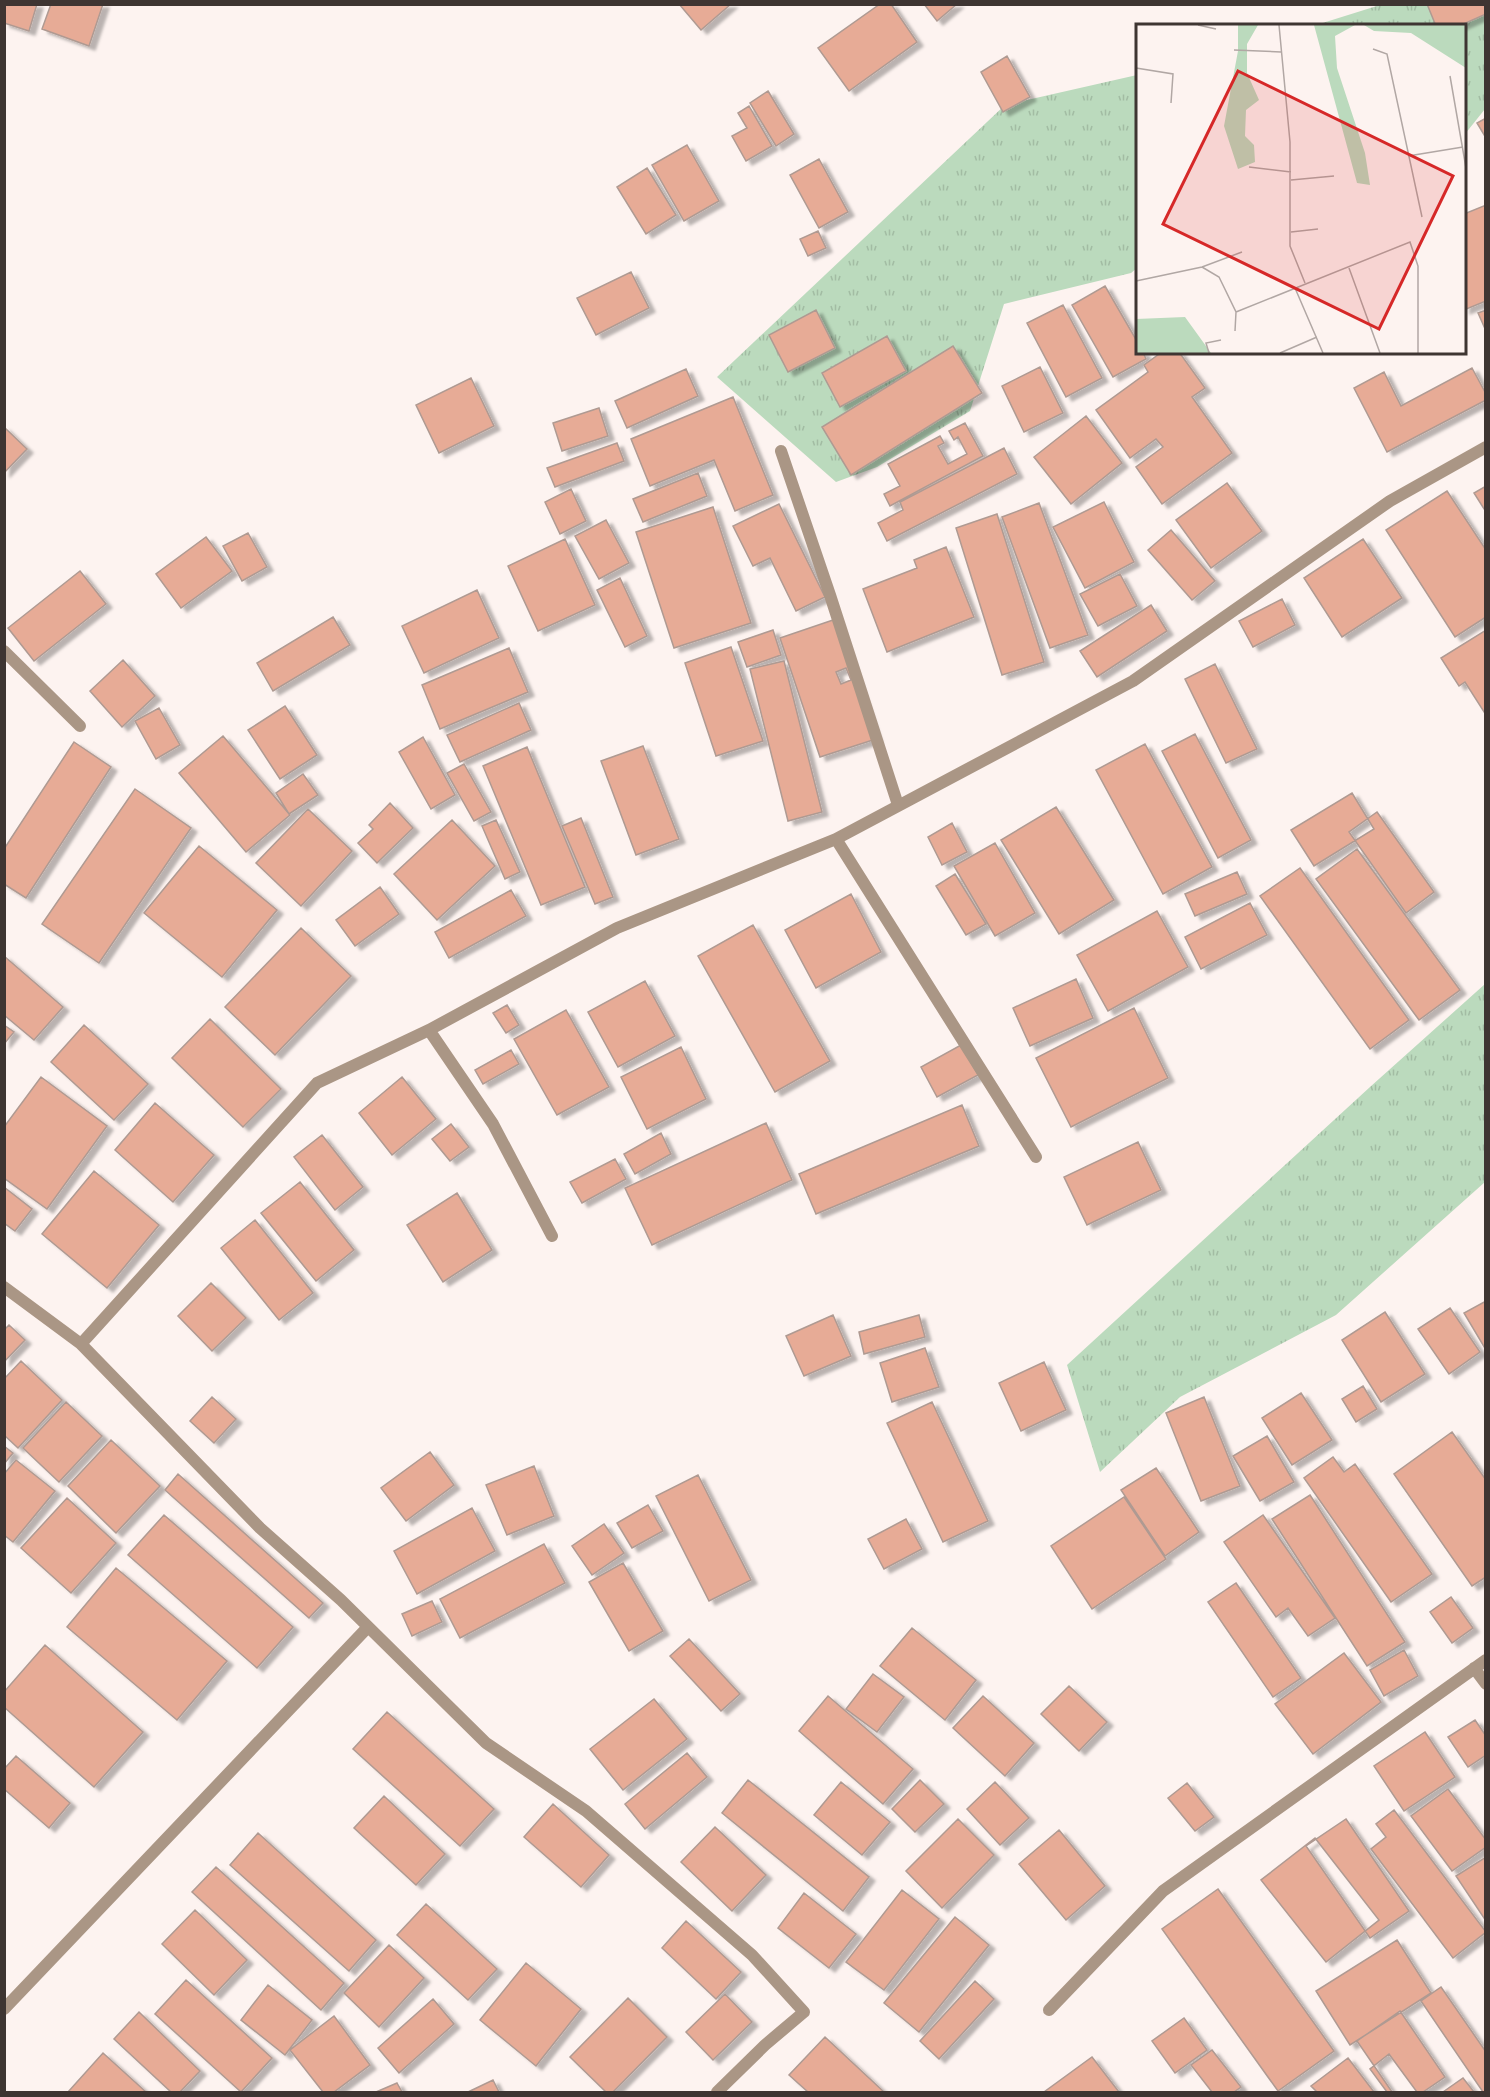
<svg xmlns="http://www.w3.org/2000/svg" width="1490" height="2097" viewBox="0 0 1490 2097" font-family="Cabin,sans-serif">
  <style>
    .grass { fill: url(#grass-tufts) }
    .building { fill: #e7ab96; stroke: #af9a92; stroke-width: 1.5; fill-rule: evenodd; filter: url(#shadow) }
    .lines { fill: none; stroke-linecap: round; stroke-linejoin: round }
    .minor { stroke: #aa9685; stroke-width: 12 }
    .inset-road { fill: none; stroke: #b1a7a4; stroke-width: 1.5 }
    .view { fill: #d62828; fill-opacity: 0.15; stroke: #d62828; stroke-width: 3 }
    .inset-edge { fill: none; stroke: #3e3532; stroke-width: 3 }
  </style>
  <defs>
    <pattern id="grass-tufts" width="24" height="20" patternUnits="userSpaceOnUse" patternTransform="scale(1.5)"><rect width="24" height="20" fill="#bbdabd"/><path d="M3 7l-1-3M5 7V3M7 7l1-3M15 17l-1-3M17 17v-4M19 17l1-3" fill="none" stroke="#a2bca3"/></pattern>
    <filter id="shadow"><feDropShadow dx="6" dy="4" stdDeviation="1.5" flood-color="#0004"/></filter>
  </defs>
  <rect width="100%" height="100%" fill="#fdf3f0"/>
  <path class="grass" d="M1380,5H1485V109L1465,134L1464,26H1313Z
    M1137,75V268L1131,273L1004,304L970,411L877,467L836,482L717,377L1005,105Z
    M1485,984V1182L1336,1315L1180,1397L1100,1472L1067,1365L1370,1087Z"/>
  <path class="building" d="M4,4H37L29,31L4,23Z
    M51,4H103L89,46L42,29Z
    M679,4H731L701,30Z
    M880,4H891L917,42L849,91L818,48Z
    M924,4H957L937,21Z
    M1427,4H1486V14L1459,26H1436Z
    M1007,56L1030,97L1003,112L981,72Z
    M768,91L794,134L776,146L750,103Z
    M749,106L772,146L746,161L732,136L747,128L738,113Z
    M1486,118V138L1477,123Z
    M687,145L719,201L684,221L652,165Z
    M819,159L848,212L819,228L790,175Z
    M647,168L676,215L646,234L617,187Z
    M1486,205V301L1464,310V214Z
    M818,231L826,248L808,256L800,239Z
    M631,272L649,308L596,335L577,298Z
    M1105,286L1138,343V352H1143L1146,359L1113,377L1072,305Z
    M1063,305L1102,378L1066,397L1027,323Z
    M816,310L835,348L788,372L769,335Z
    M1486,310V331L1478,313Z
    M887,336L906,371L840,407L822,373Z
    M953,346L982,393L851,475L822,427Z
    M1162,352H1179L1205,388L1192,397L1232,453L1162,504L1136,467L1163,447L1156,439L1130,458L1096,410L1148,372L1144,365Z
    M1040,367L1063,413L1024,432L1002,386Z
    M1472,368L1486,394V400L1387,452L1354,388L1384,372L1401,406Z
    M686,369L698,396L627,428L615,401Z
    M471,378L494,426L439,453L416,405Z
    M733,397L773,495L735,511L714,460L650,486L631,439Z
    M599,408L608,436L562,451L553,423Z
    M1086,416L1122,463L1071,504L1034,457Z
    M965,423L983,456L890,506L884,494L900,486L888,464L940,436L944,443L938,446L948,464L967,454L958,437L954,440L949,431Z
    M4,427L27,449L4,473Z
    M617,443L624,461L555,487L547,468Z
    M1004,448L1017,474L887,541L878,523L903,510L900,502Z
    M698,473L707,496L643,522L633,499Z
    M1227,483L1262,531L1211,568L1176,520Z
    M1486,486V512L1474,493Z
    M571,489L586,521L560,534L545,502Z
    M1447,491L1486,550V617L1455,637L1386,530Z
    M1104,502L1134,562L1085,588L1053,527Z
    M1039,503L1088,635L1050,648L1002,517Z
    M779,504L825,597L796,611L770,558L753,566L733,526Z
    M713,507L751,623L674,648L636,532Z
    M997,514L1044,662L1002,675L956,528Z
    M606,520L629,563L599,579L575,536Z
    M1171,530L1215,581L1192,600L1148,550Z
    M248,533L267,567L242,581L223,546Z
    M206,537L232,571L181,608L156,574Z
    M565,539L595,605L538,631L508,566Z
    M1363,539L1402,598L1342,637L1304,578Z
    M946,547L974,617L887,652L863,589L917,568L914,560Z
    M80,571L106,604L34,661L8,628Z
    M1120,574L1137,606L1098,626L1080,594Z
    M620,578L647,636L625,647L597,590Z
    M477,590L499,638L424,673L402,626Z
    M1282,599L1295,625L1253,647L1239,621Z
    M1151,605L1167,631L1097,677L1080,651Z
    M333,617L350,645L273,691L257,663Z
    M836,619L876,739L820,757L780,638ZM846,668L851,680L841,684L836,672Z
    M773,630L781,655L747,667L738,642Z
    M1486,630V715L1465,682L1459,686L1441,658Z
    M731,647L763,741L716,756L685,663Z
    M509,648L528,692L440,729L422,685Z
    M123,660L155,696L122,727L90,691Z
    M784,661L822,812L788,821L750,669Z
    M1215,664L1257,749L1226,763L1185,679Z
    M519,703L531,730L460,762L447,735Z
    M285,706L317,755L280,779L248,730Z
    M159,708L180,745L156,759L135,721Z
    M1195,734L1251,840L1218,858L1162,751Z
    M223,736L290,815L246,852L179,773Z
    M423,737L455,795L431,809L399,752Z
    M74,742L111,767L26,898L4,884V849Z
    M1145,744L1212,867L1163,894L1096,770Z
    M643,746L679,839L636,855L601,761Z
    M527,747L585,887L541,905L483,766Z
    M464,764L491,812L474,821L447,773Z
    M303,774L318,795L289,814L276,793Z
    M135,789L191,828L99,963L42,924Z
    M1352,793L1374,829L1314,866L1291,830Z
    M390,803L413,828L377,863L358,843L373,829L369,825Z
    M1056,807L1114,900L1059,934L1001,840Z
    M308,809L352,851L301,906L256,863Z
    M1377,812L1434,892L1406,913L1349,832Z
    M581,818L613,897L595,904L562,826Z
    M452,820L495,866L437,920L394,874Z
    M496,820L520,872L505,879L482,826Z
    M952,823L967,852L942,865L928,837Z
    M995,843L1035,913L995,936L954,866Z
    M199,846L277,910L222,977L144,913Z
    M1357,849L1460,990L1419,1020L1316,879Z
    M1300,868L1409,1020L1370,1049L1260,896Z
    M1237,872L1247,894L1195,916L1185,894Z
    M955,874L986,924L966,935L936,886Z
    M380,887L399,914L355,946L336,920Z
    M511,890L526,916L449,958L435,932Z
    M851,894L881,952L816,988L785,930Z
    M1250,903L1267,935L1201,969L1185,937Z
    M1157,911L1188,967L1108,1011L1077,955Z
    M753,925L830,1061L775,1092L698,956Z
    M301,928L351,976L275,1055L225,1007Z
    M4,956L63,1007L34,1040L4,1015Z
    M1076,979L1093,1018L1030,1046L1013,1008Z
    M645,981L675,1036L618,1067L588,1012Z
    M507,1005L519,1025L506,1033L493,1013Z
    M1134,1008L1168,1078L1071,1127L1036,1058Z
    M566,1010L609,1087L557,1115L514,1039Z
    M210,1019L281,1089L243,1127L172,1058Z
    M4,1025L14,1032L4,1044Z
    M84,1025L148,1084L114,1120L51,1062Z
    M961,1045L978,1075L937,1097L921,1067Z
    M681,1047L706,1099L647,1129L621,1077Z
    M511,1050L519,1064L483,1084L475,1070Z
    M41,1077L107,1126L47,1209L4,1178V1127Z
    M402,1077L436,1119L392,1155L359,1113Z
    M155,1103L214,1155L173,1202L115,1150Z
    M962,1105L979,1146L816,1214L799,1174Z
    M766,1123L792,1180L652,1245L625,1188Z
    M451,1124L469,1147L450,1161L432,1139Z
    M661,1133L671,1154L635,1174L624,1154Z
    M322,1135L363,1187L335,1210L294,1157Z
    M1138,1142L1161,1190L1087,1225L1064,1177Z
    M615,1159L626,1179L582,1203L570,1182Z
    M94,1171L159,1225L107,1288L42,1234Z
    M300,1182L354,1250L316,1281L261,1213Z
    M4,1187L32,1209L15,1231L4,1223Z
    M457,1193L492,1250L443,1282L407,1225Z
    M255,1220L313,1293L279,1320L221,1248Z
    M211,1283L246,1318L212,1351L178,1316Z
    M1486,1301V1350L1464,1313Z
    M1450,1308L1480,1352L1449,1374L1418,1329Z
    M1385,1312L1425,1374L1381,1402L1342,1340Z
    M833,1315L851,1356L804,1376L786,1336Z
    M919,1315L925,1337L864,1354L859,1332Z
    M9,1325L25,1340L4,1362V1330Z
    M925,1348L939,1387L892,1402L880,1363Z
    M21,1361L62,1400L18,1448L4,1435V1379Z
    M1044,1362L1066,1410L1021,1431L999,1383Z
    M1363,1386L1377,1409L1356,1422L1342,1399Z
    M1301,1393L1332,1440L1292,1465L1262,1418Z
    M212,1397L236,1419L214,1443L190,1421Z
    M1204,1397L1240,1486L1201,1501L1166,1413Z
    M66,1402L102,1436L59,1482L23,1448Z
    M932,1402L988,1521L943,1542L887,1423Z
    M1452,1432L1486,1480V1577L1472,1586L1394,1474Z
    M1267,1436L1294,1482L1260,1501L1233,1456Z
    M111,1440L160,1486L116,1533L68,1486Z
    M4,1446L13,1453L4,1464Z
    M430,1452L454,1485L406,1521L381,1488Z
    M1333,1457L1344,1472L1355,1464L1432,1574L1391,1602L1304,1478Z
    M16,1460L55,1491L13,1542L4,1535V1474Z
    M534,1466L554,1516L507,1535L486,1485Z
    M1156,1468L1199,1532L1165,1556L1121,1490Z
    M178,1474L323,1603L309,1618L165,1490Z
    M698,1475L751,1580L709,1601L656,1496Z
    M1310,1495L1405,1642L1367,1666L1272,1519Z
    M1124,1497L1166,1559L1092,1609L1051,1546Z
    M67,1498L116,1543L71,1593L21,1548Z
    M648,1505L663,1531L632,1548L617,1523Z
    M472,1508L495,1551L417,1594L394,1551Z
    M164,1515L293,1627L257,1668L128,1555Z
    M1263,1515L1335,1618L1308,1636L1288,1608L1276,1617L1224,1542Z
    M906,1519L922,1549L884,1569L868,1539Z
    M604,1524L624,1553L592,1575L572,1546Z
    M544,1544L565,1583L460,1638L440,1599Z
    M623,1563L663,1631L629,1651L589,1582Z
    M116,1568L227,1661L177,1720L67,1627Z
    M1236,1583L1301,1678L1273,1697L1208,1602Z
    M1451,1597L1473,1628L1452,1643L1430,1612Z
    M432,1601L442,1622L412,1636L402,1614Z
    M912,1628L976,1680L945,1720L880,1666Z
    M689,1639L740,1694L721,1711L670,1656Z
    M45,1645L143,1732L94,1787L4,1707V1692Z
    M1404,1650L1418,1676L1384,1696L1370,1670Z
    M1344,1653L1381,1702L1313,1754L1275,1704Z
    M873,1674L904,1697L877,1732L846,1709Z
    M1069,1686L1107,1722L1079,1751L1041,1714Z
    M828,1696L913,1769L883,1804L799,1731Z
    M983,1696L1034,1743L1005,1776L953,1728Z
    M654,1699L687,1739L623,1790L590,1749Z
    M387,1712L494,1809L460,1846L353,1749Z
    M1475,1720L1486,1736V1755L1468,1767L1448,1737Z
    M1425,1732L1455,1777L1404,1811L1374,1766Z
    M687,1753L707,1777L645,1829L625,1804Z
    M16,1756L70,1803L49,1828L4,1789V1769Z
    M748,1780L869,1877L843,1911L722,1813Z
    M920,1780L944,1804L915,1832L892,1809Z
    M841,1782L890,1822L862,1855L814,1815Z
    M995,1782L1029,1818L1000,1845L967,1809Z
    M1187,1783L1214,1817L1195,1831L1168,1798Z
    M1448,1789L1486,1840V1847L1452,1871L1411,1816Z
    M384,1796L445,1854L416,1885L354,1828Z
    M553,1804L609,1855L581,1887L524,1837Z
    M1394,1810L1486,1932L1453,1958L1371,1849L1386,1837L1376,1824Z
    M958,1819L994,1855L942,1908L906,1871Z
    M1346,1819L1409,1911L1370,1938L1306,1846Z
    M715,1827L766,1875L732,1911L681,1862Z
    M1059,1830L1105,1886L1066,1920L1019,1864Z
    M258,1833L376,1940L349,1971L230,1865Z
    M1315,1838L1379,1920L1326,1962L1261,1880Z
    M1486,1857V1921L1456,1876Z
    M216,1867L344,1983L321,2010L192,1892Z
    M1218,1889L1334,2051L1278,2091L1162,1929Z
    M902,1890L939,1919L884,1990L846,1962Z
    M804,1893L856,1934L829,1968L778,1928Z
    M426,1904L497,1969L468,2000L397,1935Z
    M195,1910L247,1960L214,1995L162,1944Z
    M955,1917L989,1945L919,2032L884,2003Z
    M686,1921L741,1972L716,1999L662,1948Z
    M1397,1940L1431,1993L1350,2045L1316,1991Z
    M389,1945L424,1978L379,2027L344,1993Z
    M526,1963L581,2009L536,2066L480,2020Z
    M186,1980L272,2058L241,2092L155,2014Z
    M975,1981L994,1999L939,2059L920,2041Z
    M268,1985L312,2020L285,2055L241,2020Z
    M1441,1987L1486,2052V2092H1483L1421,2001Z
    M725,1994L752,2022L713,2060L686,2032Z
    M628,1998L667,2037L613,2092H606L570,2057Z
    M433,1999L454,2024L399,2073L378,2048Z
    M1400,2011L1445,2077L1423,2092H1392L1357,2041Z
    M139,2012L200,2071L180,2092H171L114,2039Z
    M334,2016L370,2065L334,2092H323L290,2050Z
    M1184,2018L1207,2050L1175,2073L1152,2041Z
    M825,2037L884,2092H808L789,2075Z
    M1212,2050L1241,2087L1234,2092H1212L1191,2065Z
    M103,2053L146,2092H68Z
    M1389,2054L1417,2092H1387L1370,2069Z
    M1092,2057L1119,2092H1044Z
    M1348,2058L1374,2092H1317L1311,2086Z
    M1463,2078L1474,2092H1443Z
    M493,2080L499,2092H468Z
    M397,2083L402,2092H376Z"/>
  <g class="lines">
    <path class="minor" d="M781,451L830,595L898,805
      M4,651L80,726
      M836,839L1036,1157
      M429,1030L493,1124L552,1236
      M4,1287L81,1344L260,1528L341,1600L486,1743L586,1811L752,1955L804,2012L765,2045L717,2092
      M81,1344L317,1083L429,1030L617,928L836,839L1133,681L1390,501L1486,447
      M1474,1668L1486,1684
      M4,2009L368,1627
      M1049,2010L1163,1891L1486,1660"/>
  </g>
  <g transform="translate(1136 24)">
    <rect width="330" height="330" fill="#fdf3f0"/>
    <path d="M102,1H122L111,20V49L123,76L110,86L109,112L118,121L119,138L102,145L88,102L102,27ZM178,1H219L199,12L201,44L229,129L234,161L221,159ZM228,1H330V44L275,9L238,7ZM49,293L75,329H0V295Z" fill="#bbdabd"/>
    <path class="inset-road" d="M62,1L80,5M143,1L154,118V222L169,259M237,25L251,30L286,193M98,26L145,28M0,44L37,50L35,79M314,52L330,144M272,132L327,123M113,143L155,148M155,156L198,152M155,208L182,205M66,243L83,253L100,288L99,307M213,244L244,329M0,257L66,243L106,228M159,264L187,329M100,288L274,218L282,242V329M73,329L70,319L85,316M144,329L181,313"/>
    <path class="view" d="M102,47L317,152L243,305L27,200Z"/>
    <rect width="330" height="330" class="inset-edge"/>
  </g>
  <rect width="1490" height="2097" fill="none" stroke="#3e3532" stroke-width="12"/>
</svg>
